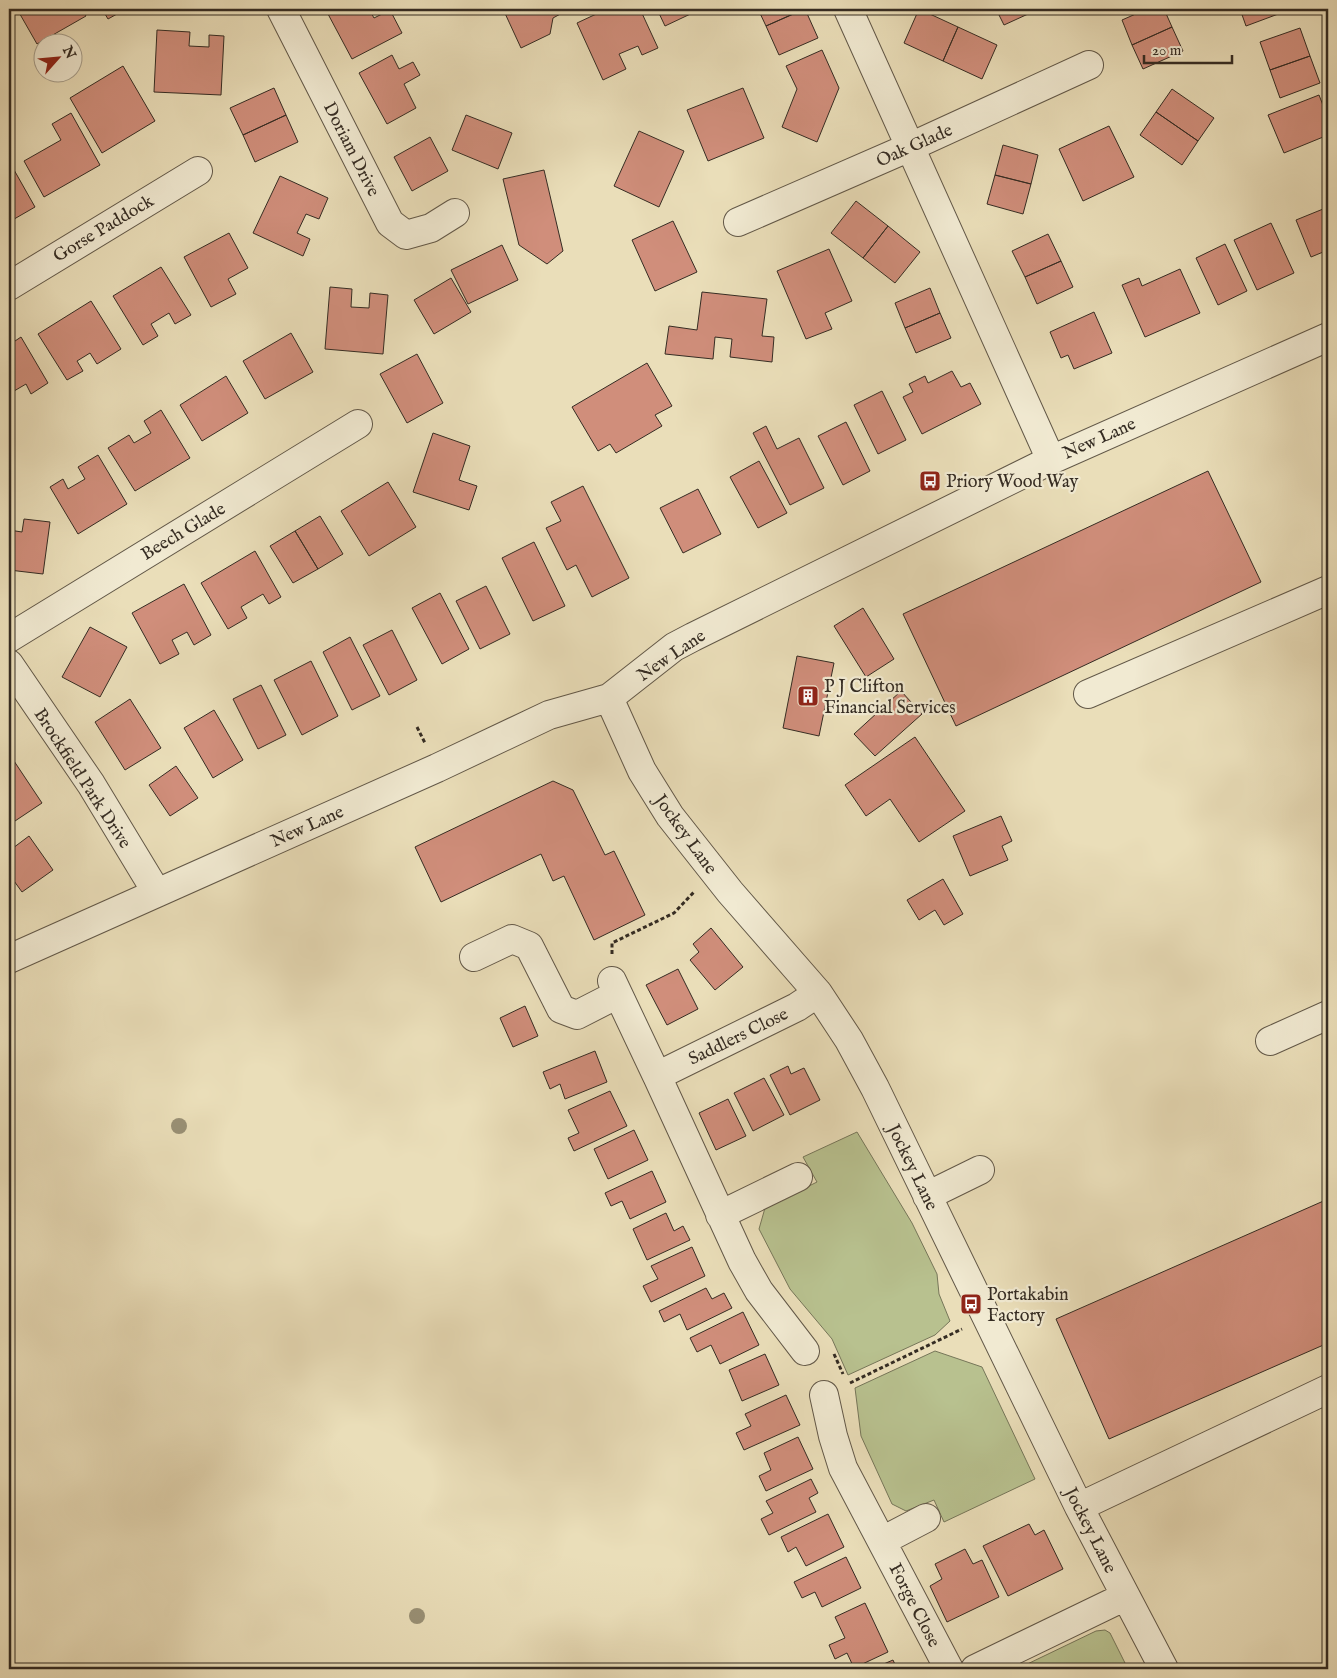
<svg xmlns="http://www.w3.org/2000/svg" width="1337" height="1678" viewBox="0 0 1337 1678" font-family="'IM FELL English',serif">
  <style>
    .green { fill: #b8c18f; stroke: #767659 }
    .building { fill: #d08e7b; stroke: #352c23 }
    .lines { fill: none; stroke-linecap: round; stroke-linejoin: round }
    .minor-casing { stroke: #625848; stroke-width: 30 }
    .path { stroke: #352c23; stroke-width: 3; stroke-dasharray: 4 2.5; stroke-linecap: butt }
    .minor { stroke: #f1ead2; stroke-width: 28 }
    .tree { fill: #999075 }
    .labels { text-anchor: middle; stroke-width: 4.5; stroke-linejoin: round; paint-order: stroke }
    .street-label { font-size: 18px; fill: #352c23; stroke: #f1ead2 }
    .poi-label { font-size: 18px; fill: #352c23; stroke: #f1ead2; text-anchor: start }
  </style>
  <rect width="100%" height="100%" fill="#eadeb9"/>
  <filter id="stains"><feTurbulence type="fractalNoise" baseFrequency=".004" numOctaves="4"/><feColorMatrix values="0 0 0 0 .2 0 0 0 0 .09 0 0 0 0 .02 0 0 0 .5 -.17"/></filter>
  <radialGradient id="worn" r=".72"><stop offset=".6" stop-color="#630" stop-opacity="0"/><stop offset="1" stop-color="#630" stop-opacity=".3"/></radialGradient>
  <path class="green" d="M857,1132L912,1223L937,1274L939,1294L950,1321L935,1335L848,1375L832,1339L790,1289L759,1229L765,1208L817,1182L803,1157Z
    M935,1351L982,1367L1035,1479L944,1522L934,1500L906,1511L892,1504L861,1436L855,1388Z
    M1105,1630L1110,1633L1128,1669H1017L1096,1631Z"/>
  <path class="building" d="M17,9H82L86,16L37,44Z
    M102,9H126L108,19Z
    M337,9H369L374,18L390,10L402,33L352,59L328,14Z
    M503,9H562L564,12L553,18L550,34L521,48Z
    M607,9H640L658,48L642,55L638,46L619,54L626,69L603,80L577,23Z
    M657,9H701L665,26Z
    M758,9H804L766,26Z
    M805,9L818,38L779,55L766,26Z
    M919,9L958,27L943,61L904,43Z
    M996,9H1039L1004,25Z
    M1147,9H1164L1172,27L1132,45L1122,20Z
    M1240,9H1289V10L1246,26Z
    M958,27L997,45L982,79L943,61Z
    M1172,27L1183,51L1143,69L1132,45Z
    M1300,28L1310,56L1270,70L1260,42Z
    M157,30L190,32L189,46L209,47V35L224,36L221,95L154,92Z
    M822,50L839,88L817,142L782,127L797,89L786,66Z
    M392,55L399,69L413,62L420,75L404,84L416,108L387,124L359,73Z
    M1310,56L1320,83L1280,98L1270,70Z
    M123,66L155,121L102,153L70,98Z
    M274,88L286,115L243,135L230,108Z
    M743,88L764,138L708,161L687,110Z
    M1172,89L1214,118L1198,141L1156,112Z
    M1319,95L1328,118V135L1284,153L1268,115Z
    M1156,112L1198,141L1182,165L1140,135Z
    M71,113L100,165L44,197L24,161L61,140L52,124Z
    M286,115L298,142L255,162L243,135Z
    M466,115L512,133L498,169L452,150Z
    M1109,126L1134,177L1083,201L1059,149Z
    M639,131L684,151L659,207L614,186Z
    M430,137L448,171L412,191L394,157Z
    M1003,145L1038,155L1031,184L995,175Z
    M9,161L35,207L9,222Z
    M544,170L563,251L547,264L519,245L503,179Z
    M995,175L1031,184L1023,214L987,204Z
    M280,176L328,198L319,219L306,214L297,233L310,239L303,256L253,233Z
    M856,201L888,226L863,258L831,233Z
    M1328,207V250L1311,257L1296,220Z
    M673,221L697,272L655,291L632,240Z
    M1271,223L1294,273L1257,290L1234,240Z
    M888,226L920,252L895,283L863,258Z
    M229,233L248,268L228,279L236,294L211,307L184,257Z
    M1048,234L1061,261L1025,277L1012,251Z
    M1225,244L1247,291L1218,305L1196,258Z
    M502,245L518,280L468,304L451,270Z
    M829,249L852,301L825,313L832,329L806,339L777,271Z
    M1061,261L1073,287L1037,304L1025,277Z
    M161,267L191,315L175,324L169,313L151,324L158,336L143,345L113,296Z
    M1180,269L1200,313L1145,337L1122,285L1139,278L1142,286Z
    M451,278L471,312L434,334L414,300Z
    M330,287L352,289L351,307L369,308L370,293L388,295L383,354L325,349Z
    M930,288L940,313L905,328L895,303Z
    M702,292L767,299L762,336L774,337L772,362L730,357L732,339L715,337L713,359L665,354L669,326L697,330Z
    M91,301L121,349L97,364L90,353L77,361L83,371L67,380L38,334Z
    M1094,312L1112,353L1074,369L1068,355L1061,358L1050,332Z
    M940,313L951,338L916,353L905,328Z
    M291,333L313,372L265,399L243,361Z
    M21,337L48,383L31,394L26,384L9,394V345Z
    M417,354L443,403L407,423L380,374Z
    M647,363L672,406L655,415L662,426L616,453L610,444L598,451L572,407Z
    M952,371L961,387L970,383L981,404L922,434L903,397L913,392L909,384L925,376L928,383Z
    M226,376L248,413L202,441L180,405Z
    M882,391L906,440L878,454L854,405Z
    M161,410L190,458L135,491L108,448L129,435L134,443L151,433L144,421Z
    M846,422L870,471L843,485L818,436Z
    M766,426L777,449L799,438L824,488L790,505L753,433Z
    M433,433L470,446L459,480L477,486L469,510L413,492Z
    M98,455L127,504L78,534L50,487L63,479L68,489L85,479L78,467Z
    M759,461L787,513L758,528L730,477Z
    M1208,471L1261,582L956,726L903,614Z
    M388,482L416,527L369,556L341,511Z
    M583,486L629,578L592,597L576,565L567,570L546,528L561,521L551,502Z
    M698,489L721,534L683,553L660,508Z
    M320,516L343,554L318,569L295,531Z
    M24,519L50,522L43,574L9,570V530L22,532Z
    M295,531L318,569L293,583L270,546Z
    M534,542L565,606L533,621L502,558Z
    M255,551L281,597L269,604L263,594L241,607L247,618L228,629L201,583Z
    M184,584L211,635L194,645L187,632L172,640L179,654L160,664L132,613Z
    M486,586L510,634L480,649L456,601Z
    M440,593L469,649L442,664L412,608Z
    M863,608L894,659L866,677L834,626Z
    M90,627L127,647L100,697L62,677Z
    M392,630L417,680L389,695L363,645Z
    M350,637L380,696L352,710L323,652Z
    M797,656L834,663L819,736L783,728Z
    M311,661L338,716L302,735L274,680Z
    M261,685L286,735L258,749L233,699Z
    M901,691L922,714L875,756L854,734Z
    M130,699L161,748L125,770L95,722Z
    M214,710L243,760L213,778L184,728Z
    M915,737L965,811L919,842L890,799L866,816L845,785Z
    M12,758L42,803L9,825V760Z
    M176,766L198,798L170,816L149,785Z
    M553,781L573,790L605,855L614,851L645,915L594,940L564,876L553,881L541,854L441,902L415,847Z
    M1001,816L1012,841L1002,846L1008,860L970,876L953,836Z
    M29,836L53,870L22,892L9,874V851Z
    M943,879L963,914L944,925L935,910L919,920L907,900Z
    M711,928L743,967L715,990L690,960L699,952L693,944Z
    M678,969L698,1009L667,1025L646,985Z
    M525,1006L538,1036L513,1047L500,1018Z
    M595,1051L607,1082L565,1099L560,1084L550,1089L543,1072Z
    M788,1066L791,1074L804,1068L820,1100L790,1115L770,1075Z
    M764,1078L784,1115L753,1131L734,1093Z
    M610,1091L627,1126L574,1151L568,1138L579,1133L568,1110Z
    M728,1099L746,1136L716,1150L699,1113Z
    M634,1130L648,1160L608,1179L594,1149Z
    M652,1171L666,1202L630,1219L622,1201L611,1206L605,1193Z
    M1328,1199V1343L1109,1439L1056,1319Z
    M666,1213L674,1231L683,1226L690,1240L647,1260L633,1229Z
    M692,1247L705,1276L651,1302L643,1286L658,1279L651,1266Z
    M706,1288L712,1299L724,1293L732,1308L687,1330L680,1314L664,1322L659,1311Z
    M743,1312L759,1345L720,1364L711,1345L697,1352L690,1338Z
    M765,1354L779,1385L742,1401L729,1370Z
    M786,1395L800,1425L744,1450L736,1433L751,1426L745,1414Z
    M798,1437L813,1469L766,1491L759,1476L771,1470L764,1453Z
    M811,1479L818,1493L809,1498L816,1512L769,1535L761,1519L773,1513L766,1501Z
    M828,1514L844,1547L806,1566L796,1547L788,1552L781,1537Z
    M1029,1524L1035,1535L1044,1530L1063,1569L1008,1596L983,1546Z
    M965,1549L973,1564L982,1560L999,1597L947,1622L930,1586L942,1579L935,1564Z
    M846,1557L861,1588L822,1607L815,1592L802,1598L794,1582Z
    M865,1603L888,1652L854,1668L847,1653L835,1659L829,1645L845,1638L835,1617Z
    M893,1660L897,1669H872Z"/>
  <g class="lines">
    <g class="minor-casing">
      <path id="minor" d="M281,9L390,223L406,235L431,228L455,213
        M848,9L1051,460
        M738,222L910,147L1089,65
        M9,286L198,171
        M9,638L358,424
        M9,664L91,784L157,893
        M1088,694L1328,590
        M609,698L642,771L670,816L730,892L818,993L849,1040L875,1088L1079,1507L1164,1669
        M474,957L512,939L529,946L561,1009L577,1015L618,994
        M9,959L437,768L549,715L609,698L674,647L693,637L1051,460L1328,337
        M612,981L657,1076L797,1007L818,993
        M1270,1041L1328,1015
        M657,1076L742,1261L759,1291L805,1351
        M927,1196L980,1170
        M720,1215L798,1177
        M824,1395L833,1436L843,1468L949,1669
        M1079,1507L1328,1389
        M882,1541L926,1518
        M975,1669L1124,1597"/>
    </g>
    <path class="path" d="M417,727L425,743
      M612,954V943L674,913L694,892
      M834,1354L843,1374
      M850,1383L962,1329"/>
    <use href="#minor" class="minor"/>
  </g>
  <g class="tree">
    <circle cx="179" cy="1126" r="8"/>
    <circle cx="417" cy="1616" r="8"/>
  </g>
  <defs>
    <g id="bus-square" transform="scale(1.125)"><rect x="-9" y="-9" width="18" height="18" rx="4" fill="#8f2418" stroke="#f1ead2"/><path d="M-5-6H5V4H4V6H2V4H-2V6H-4V4H-5ZM-3.5-4V0h7V-4ZM-3.5 1.2v1.5H-2V1.2ZM2 1.2v1.5H3.5V1.2Z" fill="#fff"/></g>
    <g id="building-square" transform="scale(1.125)"><rect x="-9" y="-9" width="18" height="18" rx="4" fill="#8f2418" stroke="#f1ead2"/><path d="M-4-6H4V6H1V3H-1V6H-4ZM-2.5-4.3h1.7v1.8h-1.7ZM.8-4.3h1.7v1.8H.8ZM-2.5-1h1.7V.8h-1.7ZM.8-1h1.7V.8H.8Z" fill="#fff"/></g>
  </defs>
  <g fill-rule="evenodd">
    <use href="#bus-square" x="930" y="481"/>
    <use href="#building-square" x="808" y="696"/>
    <use href="#bus-square" x="971" y="1304"/>
  </g>
  <g class="labels">
    <g class="street-label">
      <text transform="translate(914 145) rotate(-24)" y="6">Oak Glade</text>
      <text transform="translate(352 149) rotate(63)" y="6">Doriam Drive</text>
      <text transform="translate(103 228) rotate(-31)" y="6">Gorse Paddock</text>
      <text transform="translate(1099 438) rotate(-24)" y="6">New Lane</text>
      <text transform="translate(183 531) rotate(-31)" y="6">Beech Glade</text>
      <text transform="translate(671 655) rotate(-34)" y="6">New Lane</text>
      <text transform="translate(83 778) rotate(57)" y="6">Brockfield Park Drive</text>
      <text transform="translate(307 826) rotate(-24)" y="6">New Lane</text>
      <text transform="translate(686 834) rotate(54)" y="6">Jockey Lane</text>
      <text transform="translate(738 1036) rotate(-26)" y="6">Saddlers Close</text>
      <text transform="translate(913 1167) rotate(64)" y="6">Jockey Lane</text>
      <text transform="translate(1091 1530) rotate(63)" y="6">Jockey Lane</text>
      <text transform="translate(915 1605) rotate(63)" y="6">Forge Close</text>
    </g>
    <g class="poi-label">
      <text x="946" y="487">Priory Wood Way</text>
      <text x="824" y="692">P J Clifton<tspan x="824" dy="21">Financial Services</tspan></text>
      <text x="987" y="1300">Portakabin<tspan x="987" dy="21">Factory</tspan></text>
    </g>
  </g>
  <rect width="1337" height="1678" fill="none" stroke="#eadeb9" stroke-width="30"/>
  <rect x="10" y="10" width="1317" height="1658" fill="none" stroke="#352c23" stroke-width="2.5"/>
  <rect x="15" y="15" width="1307" height="1648" fill="none" stroke="#352c23"/>
  <g transform="translate(58 58) rotate(63)"><circle r="24" fill="#f1ead2" stroke="#a69e8c"/>
  <path d="M0-4L9 19L0 12L-9 19Z" fill="#8f2418"/>
  <text y="-8" font-size="14" font-weight="bold" text-anchor="middle" fill="#352c23">N</text>
  </g>
  <path d="M1144 55v8h88v-8" fill="none" stroke="#352c23" stroke-width="2.5"/>
  <text x="1152" y="55" font-size="15" fill="#352c23" stroke="#f1ead2" stroke-width="4" paint-order="stroke">20 m</text>
  <rect width="100%" height="100%" filter="url(#stains)"/>
  <rect width="100%" height="100%" fill="url(#worn)"/>
</svg>
